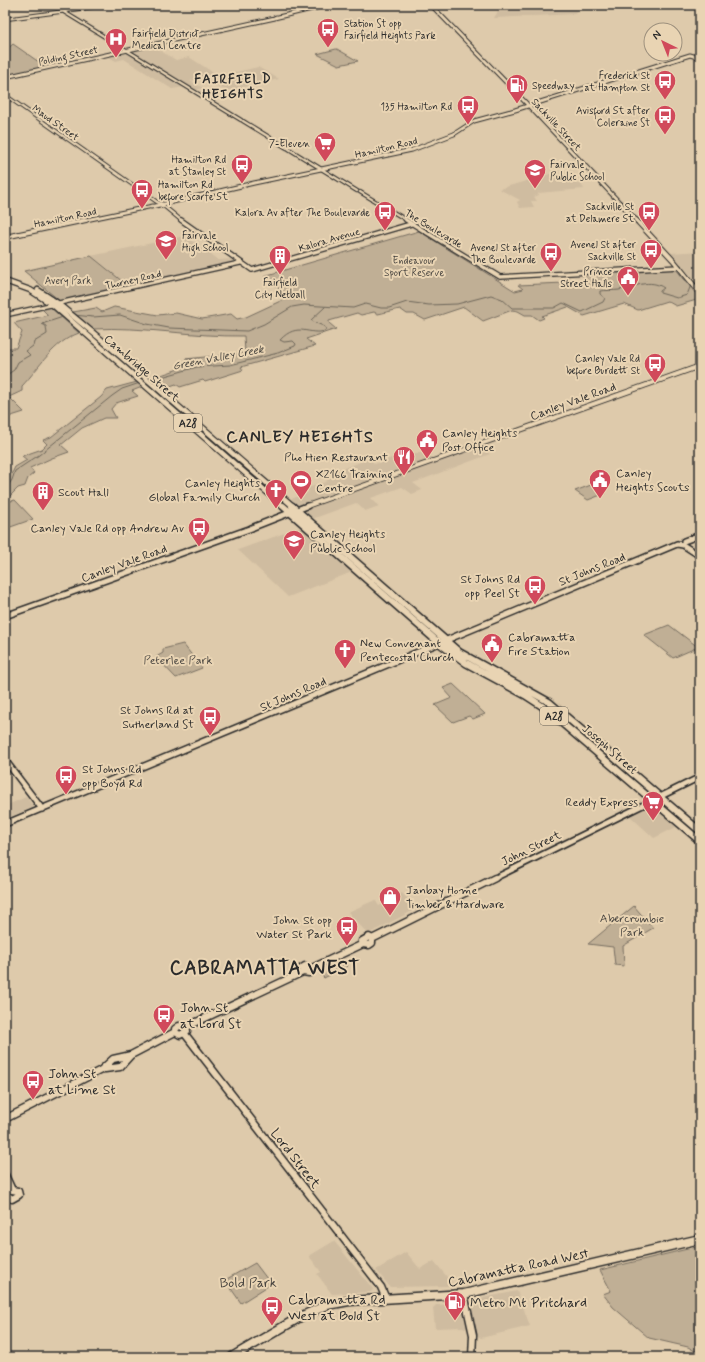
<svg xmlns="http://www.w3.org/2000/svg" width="705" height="1362" viewBox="0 0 705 1362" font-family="Mynerve,sans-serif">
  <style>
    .built { fill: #cfbca0 }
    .green { fill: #c0af95; stroke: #766d60 }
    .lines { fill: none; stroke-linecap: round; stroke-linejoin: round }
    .stream { stroke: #6c6559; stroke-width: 1 }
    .tertiary-far3-casing { stroke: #2b2b2b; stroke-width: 4.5 }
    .tertiary-far2-casing { stroke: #2b2b2b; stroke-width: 6 }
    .tertiary-far1-casing { stroke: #2b2b2b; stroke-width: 8 }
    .tertiary-casing { stroke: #2b2b2b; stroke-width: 9 }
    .secondary-far2-casing { stroke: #2b2b2b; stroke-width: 5 }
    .secondary-far1-casing { stroke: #2b2b2b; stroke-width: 6 }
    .secondary-casing { stroke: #2b2b2b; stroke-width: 8 }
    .primary-casing { stroke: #2b2b2b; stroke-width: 11 }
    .trunk-far1-casing { stroke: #2b2b2b; stroke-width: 7 }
    .trunk-casing { stroke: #2b2b2b; stroke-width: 9 }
    .tertiary-far3 { stroke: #e9d4b3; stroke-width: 2.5 }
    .tertiary-far2 { stroke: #e9d4b3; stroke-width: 3.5 }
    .tertiary-far1 { stroke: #e9d4b3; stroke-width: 4.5 }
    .tertiary { stroke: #e9d4b3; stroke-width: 6 }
    .secondary-far2 { stroke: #e9d4b3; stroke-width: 3 }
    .secondary-far1 { stroke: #e9d4b3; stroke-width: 4 }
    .secondary { stroke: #e9d4b3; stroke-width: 5 }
    .primary { stroke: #e9d4b3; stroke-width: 8 }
    .trunk-far1 { stroke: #e9d4b3; stroke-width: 4.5 }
    .trunk { stroke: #e9d4b3; stroke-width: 6 }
    .labels { text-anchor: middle; stroke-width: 4; stroke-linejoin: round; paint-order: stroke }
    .far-poi-label { font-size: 10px; fill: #2b2b2b; stroke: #e9d4b3; text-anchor: end }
    .far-street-label { font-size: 10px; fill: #2b2b2b; stroke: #e9d4b3 }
    .far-park-label { font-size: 10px; fill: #494540; stroke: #e9d4b3 }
    .far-water-label { font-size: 11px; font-style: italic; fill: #46433e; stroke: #e9d4b3 }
    .shield { fill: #e9d4b3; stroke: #645e54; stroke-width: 1 }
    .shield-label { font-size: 11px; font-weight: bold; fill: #2b2b2b }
    .street-label { font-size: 12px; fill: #2b2b2b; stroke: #e9d4b3 }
    .poi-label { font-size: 12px; fill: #2b2b2b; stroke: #e9d4b3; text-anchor: start }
    .park-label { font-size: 12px; fill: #494540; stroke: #e9d4b3 }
    .far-district-label { font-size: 13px; font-weight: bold; letter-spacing: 1px; fill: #2b2b2b; stroke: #e9d4b3 }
    .near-poi-label { font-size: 14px; fill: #2b2b2b; stroke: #e9d4b3; text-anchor: start }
    .near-street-label { font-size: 14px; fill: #2b2b2b; stroke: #e9d4b3 }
    .near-park-label { font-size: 14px; fill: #494540; stroke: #e9d4b3 }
    .district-label { font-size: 16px; font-weight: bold; letter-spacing: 1px; fill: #2b2b2b; stroke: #e9d4b3 }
    .near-district-label { font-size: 19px; font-weight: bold; letter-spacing: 1px; fill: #2b2b2b; stroke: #e9d4b3 }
  </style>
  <rect width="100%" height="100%" fill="#decaab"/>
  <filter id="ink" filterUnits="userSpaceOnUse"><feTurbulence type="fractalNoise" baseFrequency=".025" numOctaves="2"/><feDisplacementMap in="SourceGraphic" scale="8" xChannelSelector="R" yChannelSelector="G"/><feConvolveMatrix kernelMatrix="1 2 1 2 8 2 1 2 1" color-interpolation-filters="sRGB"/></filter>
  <g filter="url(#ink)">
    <path class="built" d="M502,5H598L595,10L582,9L580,11L577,10L575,14L494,18Z
      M152,46L176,60L189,57L217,75L190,81L203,88L192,91L185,87L172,89L124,59L116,61L107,56Z
      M258,67L279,79L226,91L216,85L229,82L220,76Z
      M550,174L558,178L563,176L577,184H581L584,189L538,193L539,195L534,197L537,201H531L534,207L520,208L517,202L520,200L499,189Z
      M185,236L218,260L232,259L235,261L128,286L91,256Z
      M700,251V279H694L670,253Z
      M478,446L490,454L413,483L422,490L412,494L402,487L371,498L379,506L365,511L356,503L312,519L300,505H295L289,500L309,492L305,489L328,481L322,476L369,459L375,464L403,454L408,457L424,451L436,461Z
      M301,527L316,543L352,572L288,597L238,550Z
      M26,797L34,807L5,819V806Z
      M648,807L654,808L676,827L654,838L630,816Z
      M402,893L415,906L416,909L370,933L366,932L348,912L375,900L379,906Z
      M334,1241L373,1289L371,1292L332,1294L317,1274L321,1272L309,1256Z
      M406,1252L420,1269L434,1261L452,1283L448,1286L390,1287L376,1270Z
      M517,1291L530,1326L481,1338L463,1327L435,1328L433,1308L436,1305L455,1304L460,1306L472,1303L477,1299Z"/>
    <path class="green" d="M13,44L46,67L5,76V51Z
      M336,49H337L358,61L339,65L317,54Z
      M419,231L515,291L523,289L518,285L587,282L583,274L676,269L700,299L676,306L667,301L638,310L624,304L584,316L568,307L542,316L544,318L539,320L532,315H525L518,311L512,310L483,321L464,307L425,320L414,314H407L400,309L378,314L374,312L361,315L357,313L329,321V323L336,329L306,339L315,346L241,367L243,370L205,382L203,380L180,387L176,384L161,389L150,379L187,366L199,360L185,359L245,353L244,336C193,337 143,326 93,329L73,312L96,308L102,312L114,307L158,315L176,313L202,319L231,314L237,319L246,317L289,297L264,276Z
      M91,256L128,286L60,301L24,271Z
      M50,307L79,333C52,343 41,366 22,386V391L9,397L24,412L5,418V357L9,355L5,353V348H16L22,332L14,323L48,315L42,309Z
      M137,382L142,387L132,391L138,396L116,403L111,409L116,418H104L82,428L61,445L69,452L52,458L30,468L34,473L28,478L25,486L18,488L8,498L11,501L15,500L33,519L5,529V477L12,473L15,467L27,460L22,456L42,449L47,444L43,440L51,437L101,397L107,390Z
      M591,485H595L606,493L588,500L575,491Z
      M669,625L698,647L673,658L644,635Z
      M183,644L202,668L176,678L156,657L163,653V649Z
      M453,684L485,714L473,719L469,716L453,722L435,705L452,698L443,688Z
      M634,906L653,928L623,946L624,966L615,965L613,947L588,944Z
      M341,959L347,966L324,978L317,971Z
      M700,1246V1354L688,1347L649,1338L613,1307L603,1294L611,1291L600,1270Z
      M255,1263L271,1284L241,1303L225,1280Z"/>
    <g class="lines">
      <path class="stream" d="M694,284L700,282
        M74,315L93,317L120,315L147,324L169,328L247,331L264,324L292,307L304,305L353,308L365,304L381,308H389L407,302L429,305L457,304L491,295L502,299L512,308H554L563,303L582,312L603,302L605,298L600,294V291C606,290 613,291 619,290C634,287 650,278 664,288L660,291V293L677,298L687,295L691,285
        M5,376L14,370L18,362L30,355L26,351L33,346L34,342L47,334L46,326L42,324L63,317
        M151,380L197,367L230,365L278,353L295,346L296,344L293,341L284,342L280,340C298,321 309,336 325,331L326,328C322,324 315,324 311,320L325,307
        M5,490L12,480L15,471L39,455L112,396L122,389L140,383"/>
      <g class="tertiary-far3-casing">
        <path id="tertiary-far3" d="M64,11L105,5
          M64,12L241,120
          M6,19L66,11
          M5,95L157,202L163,204
          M243,121L287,148
          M289,149L357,191
          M360,192L408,221
          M160,205L165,207L182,221"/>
      </g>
      <g class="tertiary-far2-casing">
        <path id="tertiary-far2" d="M181,220L252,270L411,224
          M406,220L500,277L679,267
          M5,315L240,263"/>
      </g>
      <g class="tertiary-far1-casing">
        <path id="tertiary-far1" d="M493,879L700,777"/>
      </g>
      <g class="tertiary-casing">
        <path id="tertiary" d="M372,939L495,878
          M363,944L362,941L369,937L372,939
          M363,944L369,945L372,943V939
          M312,968L363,944
          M303,972L302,968L305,966L312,968
          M303,972L309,973L312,971V968
          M186,1027L303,972
          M175,1032L180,1035L187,1031L186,1027
          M175,1032V1029L179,1026L186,1027
          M185,1034L381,1287L386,1299
          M105,1069L120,1067L130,1056
          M5,1119L101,1070L113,1059L131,1055L175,1032
          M5,1175L12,1190
          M8,1196L12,1199L19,1195L18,1191L12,1190
          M464,1294L473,1335L472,1357"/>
      </g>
      <g class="secondary-far2-casing">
        <path id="secondary-far2" d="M431,5L528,105L637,221
          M276,17L274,18L329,5H335
          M5,77L275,18
          M151,207L254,183L412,150L454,134L474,121L515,110L690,55L700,58
          M81,221L153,206"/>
      </g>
      <g class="secondary-far1-casing">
        <path id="secondary-far1" d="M636,220L674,261L700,293
          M5,237L86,220
          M304,507L700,366"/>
      </g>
      <g class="secondary-casing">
        <path id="secondary" d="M251,528L307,506
          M684,541L700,535
          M677,544L683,545L700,556
          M5,616L252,528
          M5,760L42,809
          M5,824L677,544"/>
      </g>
      <g class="primary-casing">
        <path id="primary" d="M232,1357L300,1317L327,1305L349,1301L464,1294L700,1239"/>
      </g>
      <g class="trunk-far1-casing">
        <path id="trunk-far1" d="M5,281L30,290L53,305L284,507
          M38,290L56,302L103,341L294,507"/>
      </g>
      <g class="trunk-casing">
        <path id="trunk" d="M283,506L439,643L466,663L525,695L542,706L700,841
          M292,506L459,652L549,702L700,831"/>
      </g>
      <use href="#tertiary-far3" class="tertiary-far3"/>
      <use href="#tertiary-far2" class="tertiary-far2"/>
      <use href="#tertiary-far1" class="tertiary-far1"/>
      <use href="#tertiary" class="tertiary"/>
      <use href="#secondary-far2" class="secondary-far2"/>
      <use href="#secondary-far1" class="secondary-far1"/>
      <use href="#secondary" class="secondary"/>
      <use href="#primary" class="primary"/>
      <use href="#trunk-far1" class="trunk-far1"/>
      <use href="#trunk" class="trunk"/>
    </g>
  </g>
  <defs>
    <g id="bus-pin" transform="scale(1.15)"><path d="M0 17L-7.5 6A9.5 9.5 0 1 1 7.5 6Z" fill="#d1495b" stroke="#e9d4b3"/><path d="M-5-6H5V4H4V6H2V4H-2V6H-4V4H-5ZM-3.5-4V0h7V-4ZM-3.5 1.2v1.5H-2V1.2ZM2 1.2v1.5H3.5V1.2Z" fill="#fff"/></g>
    <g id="hospital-pin" transform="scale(1.15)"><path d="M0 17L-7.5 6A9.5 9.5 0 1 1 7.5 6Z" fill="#d1495b" stroke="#e9d4b3"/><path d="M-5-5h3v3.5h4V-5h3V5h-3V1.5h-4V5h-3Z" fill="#fff"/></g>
    <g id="fuel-pin" transform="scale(1.15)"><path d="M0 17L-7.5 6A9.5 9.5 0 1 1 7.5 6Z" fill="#d1495b" stroke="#e9d4b3"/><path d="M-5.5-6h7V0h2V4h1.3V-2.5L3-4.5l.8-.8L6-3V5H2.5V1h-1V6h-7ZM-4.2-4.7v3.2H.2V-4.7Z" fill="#fff"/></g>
    <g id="supermarket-pin" transform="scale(1.15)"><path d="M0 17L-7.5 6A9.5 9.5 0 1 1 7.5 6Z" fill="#d1495b" stroke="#e9d4b3"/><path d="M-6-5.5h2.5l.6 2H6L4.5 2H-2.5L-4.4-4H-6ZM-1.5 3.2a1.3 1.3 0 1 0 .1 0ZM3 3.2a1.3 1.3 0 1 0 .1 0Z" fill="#fff"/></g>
    <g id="school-pin" transform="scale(1.15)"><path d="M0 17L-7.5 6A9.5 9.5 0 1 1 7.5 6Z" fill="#d1495b" stroke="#e9d4b3"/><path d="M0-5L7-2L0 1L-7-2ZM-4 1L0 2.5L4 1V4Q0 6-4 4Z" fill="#fff"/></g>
    <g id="building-pin" transform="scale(1.15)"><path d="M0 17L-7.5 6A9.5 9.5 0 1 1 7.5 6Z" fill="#d1495b" stroke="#e9d4b3"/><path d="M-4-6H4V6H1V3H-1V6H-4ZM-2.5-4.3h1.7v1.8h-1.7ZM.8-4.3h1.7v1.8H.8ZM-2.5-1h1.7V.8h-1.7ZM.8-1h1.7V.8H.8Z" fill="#fff"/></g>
    <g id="civic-pin" transform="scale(1.15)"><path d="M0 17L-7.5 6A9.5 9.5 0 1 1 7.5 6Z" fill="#d1495b" stroke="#e9d4b3"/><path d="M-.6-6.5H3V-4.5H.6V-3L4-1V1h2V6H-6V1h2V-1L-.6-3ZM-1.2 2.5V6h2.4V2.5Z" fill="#fff"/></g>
    <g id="restaurant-pin" transform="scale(1.15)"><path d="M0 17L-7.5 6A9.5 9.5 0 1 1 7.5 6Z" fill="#d1495b" stroke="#e9d4b3"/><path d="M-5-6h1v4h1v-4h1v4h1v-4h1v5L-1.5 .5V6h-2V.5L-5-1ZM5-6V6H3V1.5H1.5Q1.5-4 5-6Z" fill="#fff"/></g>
    <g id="stadium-pin" transform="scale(1.15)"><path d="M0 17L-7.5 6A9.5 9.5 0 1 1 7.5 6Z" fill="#d1495b" stroke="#e9d4b3"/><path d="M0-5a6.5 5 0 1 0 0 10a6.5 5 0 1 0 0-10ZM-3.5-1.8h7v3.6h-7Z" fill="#fff"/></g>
    <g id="church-pin" transform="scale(1.15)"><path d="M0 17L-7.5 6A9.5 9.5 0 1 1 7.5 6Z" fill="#d1495b" stroke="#e9d4b3"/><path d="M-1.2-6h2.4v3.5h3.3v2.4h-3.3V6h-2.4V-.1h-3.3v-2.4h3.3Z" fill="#fff"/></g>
    <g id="shop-pin" transform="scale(1.15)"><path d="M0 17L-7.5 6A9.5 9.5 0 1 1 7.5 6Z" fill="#d1495b" stroke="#e9d4b3"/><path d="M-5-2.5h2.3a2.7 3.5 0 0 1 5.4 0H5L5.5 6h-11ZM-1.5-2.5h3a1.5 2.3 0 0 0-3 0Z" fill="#fff"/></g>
  </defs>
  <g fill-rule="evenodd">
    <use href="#bus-pin" x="328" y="29"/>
    <use href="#hospital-pin" x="116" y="39"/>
    <use href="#bus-pin" x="665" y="81"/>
    <use href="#fuel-pin" x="517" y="85"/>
    <use href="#bus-pin" x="468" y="106"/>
    <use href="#bus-pin" x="665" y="116"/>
    <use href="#supermarket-pin" x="325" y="143"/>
    <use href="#bus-pin" x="242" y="165"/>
    <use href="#school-pin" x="535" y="170"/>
    <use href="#bus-pin" x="142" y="190"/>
    <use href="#bus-pin" x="385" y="212"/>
    <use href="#bus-pin" x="649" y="212"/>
    <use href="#school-pin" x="166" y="241"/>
    <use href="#bus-pin" x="651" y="250"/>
    <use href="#bus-pin" x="551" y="253"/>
    <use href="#building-pin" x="280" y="256"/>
    <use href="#civic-pin" x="628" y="277"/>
    <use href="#bus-pin" x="655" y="364"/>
    <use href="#civic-pin" x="427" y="440"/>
    <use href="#restaurant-pin" x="404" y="457"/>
    <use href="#civic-pin" x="600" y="480"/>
    <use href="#stadium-pin" x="301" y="481"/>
    <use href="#church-pin" x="276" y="490"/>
    <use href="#building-pin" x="43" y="492"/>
    <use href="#bus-pin" x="199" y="528"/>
    <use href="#school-pin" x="294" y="541"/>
    <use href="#bus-pin" x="535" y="586"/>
    <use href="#civic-pin" x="492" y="644"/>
    <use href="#church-pin" x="345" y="650"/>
    <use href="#bus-pin" x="210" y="717"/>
    <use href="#bus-pin" x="66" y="776"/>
    <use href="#supermarket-pin" x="653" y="802"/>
    <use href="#shop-pin" x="390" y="897"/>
    <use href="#bus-pin" x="347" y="927"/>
    <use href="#bus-pin" x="164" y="1015"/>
    <use href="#bus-pin" x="33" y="1081"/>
    <use href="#fuel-pin" x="455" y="1302"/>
    <use href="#bus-pin" x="272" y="1307"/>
  </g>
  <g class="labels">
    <g class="far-poi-label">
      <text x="344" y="27" text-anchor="start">Station St opp<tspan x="344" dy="12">Fairfield Heights Park</tspan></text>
      <text x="132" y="37" text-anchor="start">Fairfield District<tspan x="132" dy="12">Medical Centre</tspan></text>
      <text x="650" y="79">Frederick St<tspan x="650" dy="12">at Hampton St</tspan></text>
      <text x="532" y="89" text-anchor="start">Speedway</text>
      <text x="452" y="110">135 Hamilton Rd</text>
      <text x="650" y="114">Avisford St after<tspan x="650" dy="12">Coleraine St</tspan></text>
      <text x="310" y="147">7-Eleven</text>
      <text x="226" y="163">Hamilton Rd<tspan x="226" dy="12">at Stanley St</tspan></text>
      <text x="550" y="168" text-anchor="start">Fairvale<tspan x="550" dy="12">Public School</tspan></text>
      <text x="158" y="188" text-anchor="start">Hamilton Rd<tspan x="158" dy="12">before Scarfe St</tspan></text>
      <text x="634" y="210">Sackville St<tspan x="634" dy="12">at Delamere St</tspan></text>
      <text x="370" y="216">Kalora Av after The Boulevarde</text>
      <text x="182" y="239" text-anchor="start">Fairvale<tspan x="182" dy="12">High School</tspan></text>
      <text x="636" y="248">Avenel St after<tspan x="636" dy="12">Sackville St</tspan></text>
      <text x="536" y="251">Avenel St after<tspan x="536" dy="12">The Boulevarde</tspan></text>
      <text x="612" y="275">Prince<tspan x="612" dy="12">Street Halls</tspan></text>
      <text x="280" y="286" text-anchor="middle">Fairfield<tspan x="280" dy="12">City Netball</tspan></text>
      <text x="640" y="362">Canley Vale Rd<tspan x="640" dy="12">before Burdett St</tspan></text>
    </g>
    <g class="far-street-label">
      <text transform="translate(68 55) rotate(-12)" y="4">Polding Street</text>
      <text transform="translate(56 122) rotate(35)" y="4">Maud Street</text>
      <text transform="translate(557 124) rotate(47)" y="4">Sackville Street</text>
      <text transform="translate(386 147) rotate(-13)" y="4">Hamilton Road</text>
      <text transform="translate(65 217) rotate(-12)" y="4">Hamilton Road</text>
      <text transform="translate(434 228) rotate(31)" y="4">The Boulevarde</text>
      <text transform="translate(329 239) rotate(-16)" y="4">Kalora Avenue</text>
      <text transform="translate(133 279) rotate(-13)" y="4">Thorney Road</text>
    </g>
    <g class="far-park-label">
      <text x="414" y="264">Endeavour<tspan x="414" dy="12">Sport Reserve</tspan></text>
      <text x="68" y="284">Avery Park</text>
    </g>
    <g class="far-water-label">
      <text transform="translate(218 357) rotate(-11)" y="4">Green Valley Creek</text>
    </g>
    <g class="shield">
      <rect x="174" y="414" width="28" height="18" rx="3"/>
      <rect x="540" y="707" width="28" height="18" rx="3"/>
    </g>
    <g class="shield-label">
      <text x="188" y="427">A28</text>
      <text x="554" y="720">A28</text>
    </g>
    <g class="street-label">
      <text transform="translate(142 368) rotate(41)" y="4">Cambridge Street</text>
      <text transform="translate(573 401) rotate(-20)" y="4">Canley Vale Road</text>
      <text transform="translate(124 563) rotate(-20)" y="4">Canley Vale Road</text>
      <text transform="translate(592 569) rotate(-22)" y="4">St Johns Road</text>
      <text transform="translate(293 694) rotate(-23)" y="4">St Johns Road</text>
      <text transform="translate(610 749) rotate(41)" y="4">Joseph Street</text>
      <text transform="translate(531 848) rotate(-26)" y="4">John Street</text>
    </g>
    <g class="poi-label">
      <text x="442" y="437">Canley Heights<tspan x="442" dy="14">Post Office</tspan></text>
      <text x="388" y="461" text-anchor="end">Pho Hien Restaurant</text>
      <text x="616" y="477">Canley<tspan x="616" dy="14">Heights Scouts</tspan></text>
      <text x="316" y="478">X2166 Training<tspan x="316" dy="14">Centre</tspan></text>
      <text x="260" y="487" text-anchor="end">Canley Heights<tspan x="260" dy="14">Global Family Church</tspan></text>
      <text x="58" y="496">Scout Hall</text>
      <text x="184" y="532" text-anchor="end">Canley Vale Rd opp Andrew Av</text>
      <text x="310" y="538">Canley Heights<tspan x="310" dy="14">Public School</tspan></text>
      <text x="520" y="583" text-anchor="end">St Johns Rd<tspan x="520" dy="14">opp Peel St</tspan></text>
      <text x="508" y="641">Cabramatta<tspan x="508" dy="14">Fire Station</tspan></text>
      <text x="360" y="647">New Convenant<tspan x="360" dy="14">Pentecostal Church</tspan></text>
      <text x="194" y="714" text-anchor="end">St Johns Rd at<tspan x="194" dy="14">Sutherland St</tspan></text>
      <text x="82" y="773">St Johns Rd<tspan x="82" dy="14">opp Boyd Rd</tspan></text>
      <text x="638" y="806" text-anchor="end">Reddy Express</text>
      <text x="406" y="894">Janbay Home<tspan x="406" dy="14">Timber &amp; Hardware</tspan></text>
      <text x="332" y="924" text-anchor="end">John St opp<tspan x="332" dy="14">Water St Park</tspan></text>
    </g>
    <g class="park-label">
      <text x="178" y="664">Peterlee Park</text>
      <text x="632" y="922">Abercrombie<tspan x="632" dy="14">Park</tspan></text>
    </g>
    <g class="far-district-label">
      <text x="233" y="83">FAIRFIELD<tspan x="233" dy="15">HEIGHTS</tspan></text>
    </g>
    <g class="near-poi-label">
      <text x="180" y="1012">John St<tspan x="180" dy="16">at Lord St</tspan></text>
      <text x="48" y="1078">John St<tspan x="48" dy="16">at Lime St</tspan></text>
      <text x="288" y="1304">Cabramatta Rd<tspan x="288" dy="16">West at Bold St</tspan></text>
      <text x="470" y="1307">Metro Mt Pritchard</text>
    </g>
    <g class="near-street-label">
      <text transform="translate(296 1158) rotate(52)" y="5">Lord Street</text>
      <text transform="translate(518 1267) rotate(-12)" y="5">Cabramatta Road West</text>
    </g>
    <g class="near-park-label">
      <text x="248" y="1287">Bold Park</text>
    </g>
    <g class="district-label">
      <text x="300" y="442">CANLEY HEIGHTS</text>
    </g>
    <g class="near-district-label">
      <text x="265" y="974">CABRAMATTA WEST</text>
    </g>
  </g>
  <rect width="705" height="1362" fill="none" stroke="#e9d4b3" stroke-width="20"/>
  <rect x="10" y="10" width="685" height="1342" fill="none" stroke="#2b2b2b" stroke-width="1.5" filter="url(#ink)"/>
  <g transform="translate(663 42) rotate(317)"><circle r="19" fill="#e9d4b3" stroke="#9d907d"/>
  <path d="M0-3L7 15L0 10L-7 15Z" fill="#d1495b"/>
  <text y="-6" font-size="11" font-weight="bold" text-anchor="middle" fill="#2b2b2b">N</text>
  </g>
</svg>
